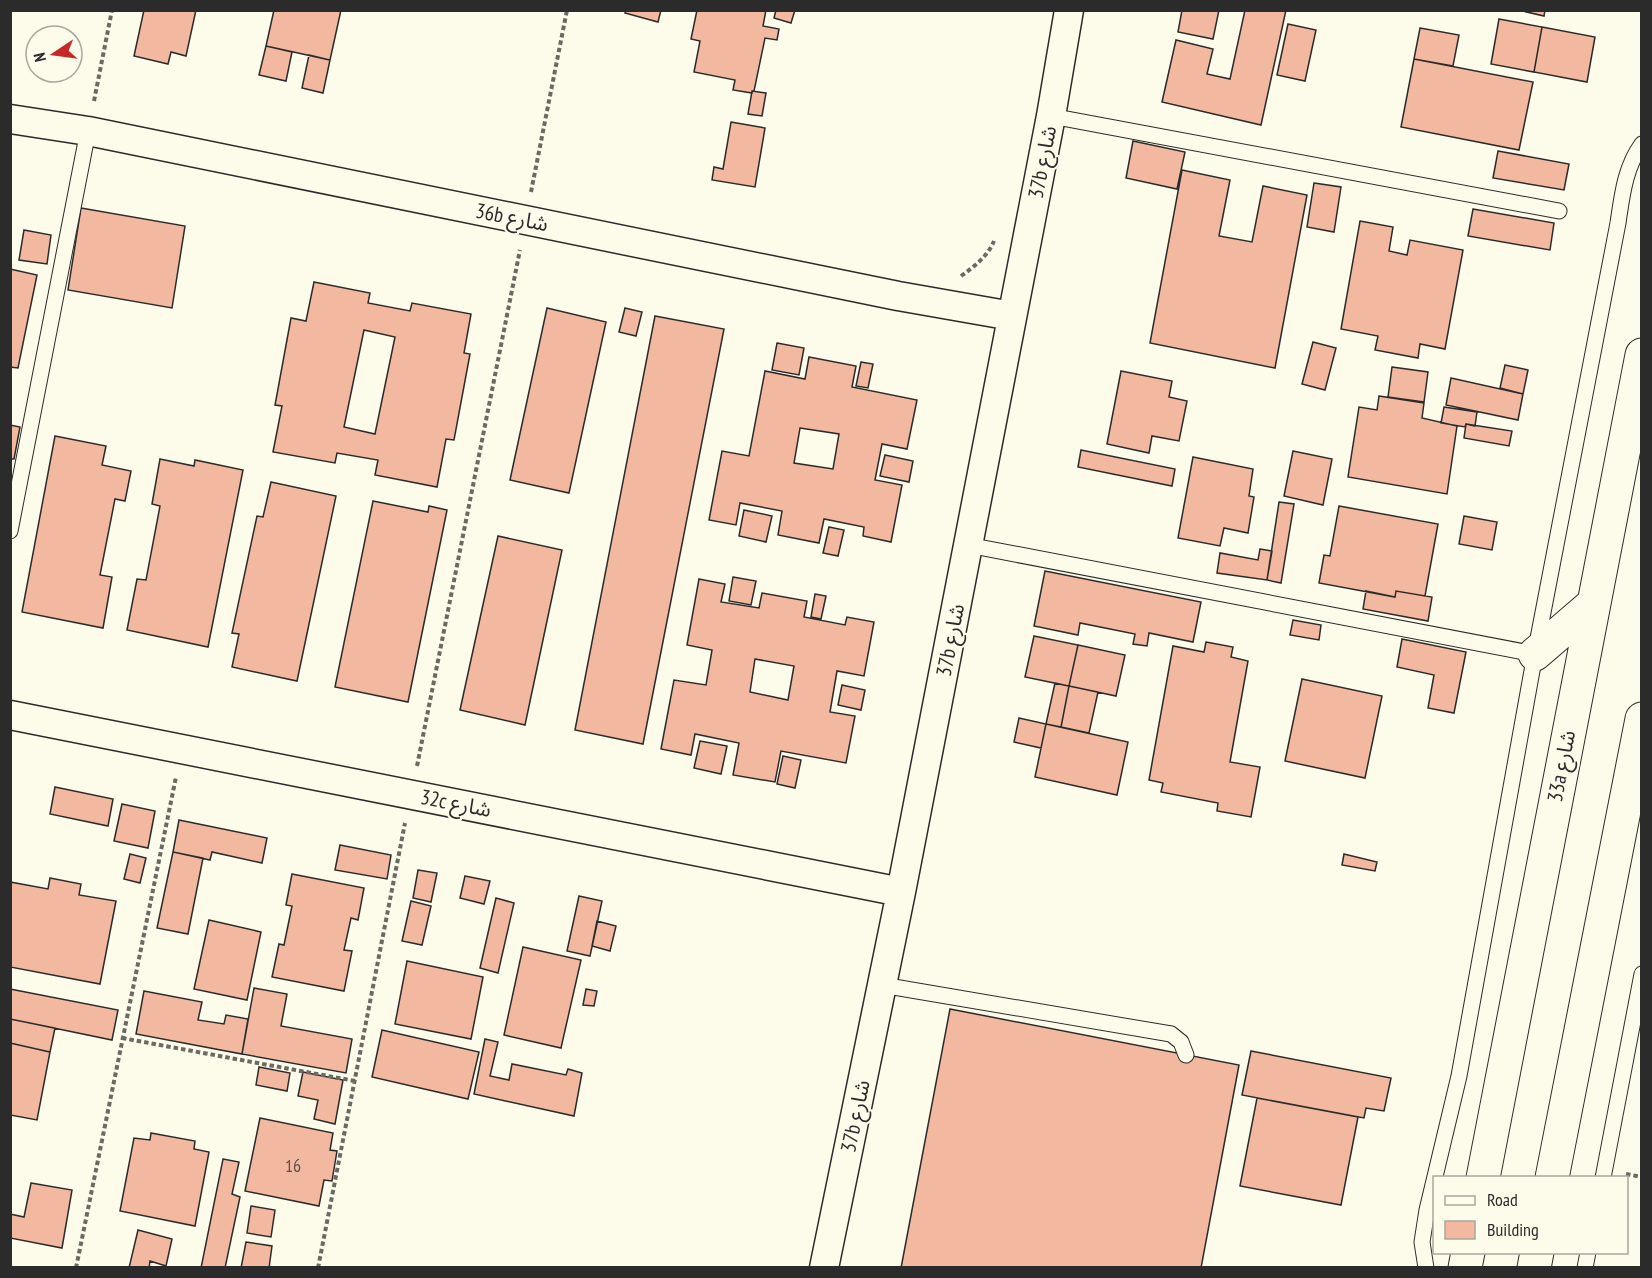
<svg xmlns="http://www.w3.org/2000/svg" width="1652" height="1278" viewBox="0 0 1652 1278" font-family="'PT Sans Narrow','Noto Sans Arabic',sans-serif">
<style>
.building{fill:#f2b8a0;stroke:#2b2b2b;stroke-width:1.5;fill-rule:evenodd}
.lines{fill:none;stroke-linecap:round;stroke-linejoin:round}
.service-casing{stroke:#2b2b2b;stroke-width:17}
.minor-casing{stroke:#2b2b2b;stroke-width:31}
.tertiary-casing{stroke:#2b2b2b;stroke-width:35}
.path{stroke:#6a6964;stroke-width:4;stroke-dasharray:4.5 3;stroke-linecap:butt}
.service{stroke:#fdfbea;stroke-width:15}
.minor{stroke:#fdfbea;stroke-width:28}
.tertiary{stroke:#fdfbea;stroke-width:33}
.labels{text-anchor:middle;dominant-baseline:central;stroke-width:4.5;stroke-linejoin:round;paint-order:stroke}
.number-label{font-size:18px;fill:#5d4e48}
.street-label{font-size:21px;fill:#2b2b2b;stroke:#fdfbea}
</style>
<rect width="100%" height="100%" fill="#fdfbea"/>
<path class="building" d="M144,10H196L186,56L171,52L168,64L134,56Z
M274,10H341L330,60L266,46Z
M626,10H661L658,22L625,13Z
M697,10H766L763,26L779,29L777,40L765,38L754,91H752V93L733,90L735,80L694,72L700,41L691,39Z
M776,10H795L791,23L774,18Z
M1182,10H1219L1213,39L1178,32Z
M1245,10H1286L1261,125L1162,102L1176,40L1213,49L1207,74L1230,79Z
M1518,10H1545L1544,16Z
M1499,19L1542,27L1534,72L1491,64Z
M1288,24L1316,30L1305,81L1277,75Z
M1542,27L1595,37L1587,82L1534,72Z
M1420,28L1459,35L1453,66L1414,59Z
M266,46L292,52L286,81L259,75Z
M309,55L330,60L323,93L302,88Z
M1414,59L1533,82L1519,150L1401,127Z
M752,91L766,93L762,116L748,114Z
M731,122L765,128L755,187L712,180L714,167L723,169Z
M1133,141L1185,152L1177,189L1126,178Z
M1498,151L1569,164L1564,190L1493,178Z
M1182,170L1230,180L1219,236L1252,242L1263,186L1307,195L1275,368L1150,343Z
M1314,183L1341,187L1334,232L1307,227Z
M81,208L185,226L172,308L68,290Z
M1473,209L1554,223L1550,250L1468,236Z
M1360,221L1393,227L1389,251L1407,255L1410,240L1463,250L1445,349L1420,344L1418,358L1375,350L1378,336L1341,329Z
M24,230L51,235L47,264L19,260Z
M10,269L37,275L18,368L10,367Z
M314,282L370,293L368,303L410,311L412,303L471,314L464,353L470,354L454,440L446,439L437,487L375,475L378,460L337,453L335,463L273,452L282,406L275,405L291,318L306,321ZM364,330L395,337L375,434L344,427Z
M547,308L606,322L569,493L510,480Z
M625,308L642,312L636,336L619,332Z
M655,316L724,329L643,744L575,730Z
M1313,342L1336,348L1325,390L1302,384Z
M777,343L804,348L799,375L772,370Z
M809,357L856,366L852,387L917,400L907,449L882,444L875,480L902,485L891,542L863,536L864,527L824,519L819,543L778,535L782,511L740,503L736,525L709,520L722,451L749,456L765,371L805,379ZM800,428L839,434L833,469L794,463Z
M861,362L873,364L868,388L856,386Z
M1505,365L1528,370L1523,394L1500,388Z
M1392,367L1428,372L1424,402L1388,397Z
M1121,371L1172,381L1169,397L1187,401L1179,441L1152,436L1149,453L1107,444Z
M1451,378L1523,394L1518,420L1446,405Z
M1379,396L1424,403L1422,418L1457,426L1447,494L1348,477L1359,407L1377,410Z
M1444,407L1477,412L1475,426L1466,424L1465,427L1441,423Z
M1466,424L1512,431L1509,446L1464,438Z
M10,425L20,427L14,459H10Z
M55,436L106,446L102,465L131,471L125,501L115,499L100,575L112,577L103,628L22,612Z
M1081,450L1175,469L1172,486L1078,467Z
M1293,451L1332,459L1323,505L1284,496Z
M885,455L913,461L909,482L880,476Z
M1193,457L1253,469L1249,496L1254,497L1248,533L1224,528L1220,546L1178,538Z
M160,459L194,466L195,460L243,470L208,647L127,630L137,579L146,580L160,506L152,504Z
M271,482L336,496L297,681L232,667L239,634L232,633L257,516L263,517Z
M373,501L428,512L429,506L447,510L408,702L335,687Z
M1279,502L1294,504L1281,583L1267,580Z
M1339,506L1438,524L1425,596L1396,591L1395,597L1319,583L1324,555L1330,556Z
M744,510L772,516L766,542L739,536Z
M1464,516L1497,522L1492,550L1459,544Z
M829,527L844,530L838,556L823,553Z
M498,536L562,550L525,725L460,710Z
M1260,549L1272,551L1267,580L1217,573L1220,553L1258,560Z
M1045,571L1201,602L1193,642L1149,633L1147,646L1133,644L1135,634L1080,623L1078,635L1034,626Z
M733,577L756,581L751,605L729,601Z
M699,579L725,584L721,602L759,608L762,593L807,601L804,617L845,625L847,617L874,622L864,676L837,671L830,712L855,716L846,763L781,751L775,782L733,775L739,743L695,734L691,755L661,749L674,680L706,685L712,650L687,645ZM755,659L794,666L788,700L750,692Z
M1366,591L1395,597L1396,591L1432,597L1428,621L1363,609Z
M815,594L826,596L821,619L811,617Z
M1293,620L1321,625L1319,640L1290,635Z
M1034,636L1078,645L1069,686L1025,677Z
M1402,639L1466,652L1454,713L1428,708L1434,675L1397,667Z
M1206,642L1233,647L1231,657L1248,661L1230,762L1260,767L1251,817L1217,811L1218,803L1161,792L1163,783L1149,780L1173,646L1204,652Z
M1078,645L1125,655L1116,696L1069,686Z
M1302,679L1382,696L1365,778L1285,761Z
M1055,683L1069,686L1061,727L1046,724Z
M842,685L865,690L861,710L838,705Z
M1069,686L1098,692L1089,733L1061,727Z
M1019,718L1046,724L1041,748L1014,742Z
M1046,724L1128,742L1117,795L1035,777Z
M700,741L727,746L721,774L694,768Z
M783,756L801,760L795,788L777,784Z
M55,787L113,799L108,826L50,814Z
M122,804L155,811L148,848L114,841Z
M179,820L267,838L262,863L212,852L210,860L173,852Z
M340,845L391,855L387,879L335,870Z
M173,852L203,858L188,934L157,928Z
M130,854L146,858L140,883L124,879Z
M1344,854L1377,862L1375,871L1342,865Z
M418,870L437,873L431,902L413,898Z
M292,874L364,888L358,920L351,918L344,950L352,951L344,991L272,977L279,944L284,945L292,906L286,905Z
M465,876L490,881L484,904L460,898Z
M50,878L81,884L79,895L116,901L100,984L10,967V882L48,889Z
M579,896L602,901L590,956L567,951Z
M496,898L514,903L498,973L480,968Z
M411,901L431,906L422,945L402,941Z
M209,920L261,932L247,1000L194,989Z
M597,921L616,926L610,951L592,946Z
M523,947L581,960L561,1048L504,1035Z
M407,961L483,977L471,1039L395,1024Z
M254,988L287,994L281,1026L352,1039L346,1073L242,1054Z
M10,989L118,1010L112,1040L10,1019Z
M586,989L597,991L594,1006L583,1005Z
M144,991L202,1002L198,1020L224,1024L226,1015L248,1019L242,1054L136,1034Z
M950,1009L1239,1065L1201,1268H901Z
M10,1019L55,1028L50,1052L10,1043Z
M382,1030L479,1052L468,1099L372,1077Z
M485,1039L498,1042L490,1076L509,1080L512,1064L566,1075L568,1069L582,1073L574,1116L474,1094Z
M10,1043L50,1052L37,1120L10,1115Z
M1251,1051L1391,1078L1384,1111L1366,1108L1364,1118L1242,1095Z
M259,1067L290,1073L287,1091L256,1085Z
M303,1072L343,1080L335,1124L314,1119L318,1100L298,1096Z
M1257,1098L1358,1117L1341,1205L1240,1186Z
M260,1118L333,1133L330,1150L337,1151L332,1181L324,1180L319,1206L245,1191Z
M151,1133L195,1141L194,1149L209,1152L195,1226L120,1211L134,1138L150,1140Z
M223,1159L239,1162L232,1194L240,1197L225,1268H201Z
M31,1183L72,1190L62,1248L10,1238V1214L24,1217Z
M251,1206L275,1210L271,1237L247,1233Z
M138,1230L172,1239L166,1266L150,1261L149,1268H129Z
M246,1242L272,1246L269,1268H241Z"/>
<g class="lines">
<defs>
<path id="service" d="M1051,116L1559,211
M10,531L88,131
M968,545L1535,654
M882,985L1171,1034L1181,1042L1186,1055
M1603,1178L1642,974
M1426,1268L1422,1242L1427,1210L1459,1076L1535,654L1618,223C1622,196 1625,167 1642,144
M1585,1268L1588,1252"/>
<path id="minor" d="M10,119L88,131L898,296L1012,316
M10,715L901,892
M824,1268L901,892L1051,116L1069,10"/>
<path id="tertiary" d="M1535,654L1592,605
M1483,1178L1642,355
M1552,1178L1642,719
M1465,1268L1468,1252
M1534,1268L1537,1252"/>
</defs>
<use href="#service" class="service-casing"/>
<use href="#minor" class="minor-casing"/>
<use href="#tertiary" class="tertiary-casing"/>
<path class="path" d="M94,101L112,10
M531,192L567,10
M961,276C975,266 987,257 994,241
M417,766L520,250
M122,1038L355,1081
M1626,1174L1642,1177
M76,1268L176,777
M318,1268L405,823"/>
<use href="#service" class="service"/>
<use href="#minor" class="minor"/>
<use href="#tertiary" class="tertiary"/>
</g>
<g class="labels">
<g class="number-label">
<text x="293" y="1165">16</text>
</g>
<g class="street-label">
<text transform="translate(1042 162) rotate(-79)">37b شارع</text>
<text transform="translate(512 217) rotate(11)">36b شارع</text>
<text transform="translate(950 640) rotate(-79)">37b شارع</text>
<text transform="translate(1561 766) rotate(-79)">33a شارع</text>
<text transform="translate(456 803) rotate(11)">32c شارع</text>
<text transform="translate(855 1116) rotate(-78)">37b شارع</text>
</g>
</g>
<rect width="1652" height="1278" fill="none" stroke="#2b2b2b" stroke-width="24"/>
<rect x="1433" y="1176" width="195" height="78" fill="#fdfbea" stroke="#a9a89e" stroke-width="1.5"/>
<rect x="1445" y="1196" width="30" height="9" fill="#fdfbea" stroke="#a9a89e" stroke-width="1.5"/>
<text x="1487" y="1206" font-size="18" fill="#2b2b2b">Road</text>
<rect x="1445" y="1221" width="30" height="18" fill="#f2b8a0" stroke="#a9a89e" stroke-width="1.5"/>
<text x="1487" y="1236" font-size="18" fill="#2b2b2b">Building</text>
<g transform="translate(54 54) rotate(257)"><circle r="28" fill="#fdfbea" stroke="#a9a89e" stroke-width="1.5"/>
<path d="M0-4.5L10 22L0 15L-10 22Z" fill="#c62828"/>
<text y="-9" font-size="16" font-weight="bold" text-anchor="middle" fill="#2b2b2b">N</text>
</g>
</svg>
